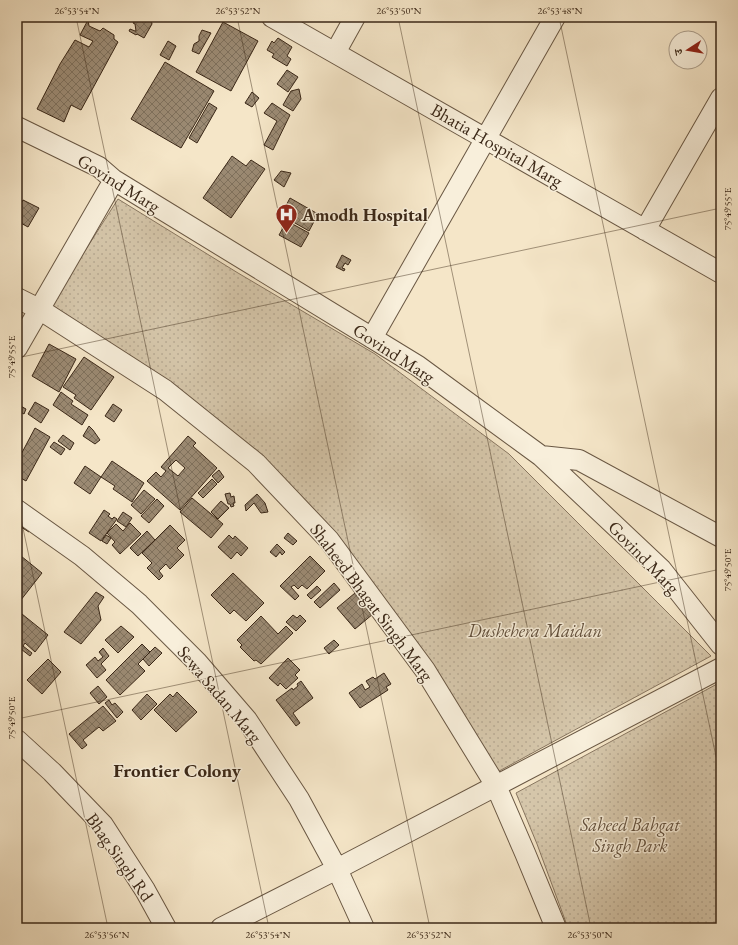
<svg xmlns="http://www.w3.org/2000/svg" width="738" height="945" viewBox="0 0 738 945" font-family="'EB Garamond','Noto Serif Devanagari',serif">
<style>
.park{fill:url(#park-dots);stroke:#887660}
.building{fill:url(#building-cross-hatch);stroke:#3a2717;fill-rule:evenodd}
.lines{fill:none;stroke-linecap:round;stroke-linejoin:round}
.minor-casing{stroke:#695743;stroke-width:22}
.minor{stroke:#f8efdb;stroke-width:20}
.ticks{fill:none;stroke:#3a2717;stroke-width:1;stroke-opacity:0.45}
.labels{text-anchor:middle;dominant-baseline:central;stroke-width:3;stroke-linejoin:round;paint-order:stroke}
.street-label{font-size:18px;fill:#3a2717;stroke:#f8efdb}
.poi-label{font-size:18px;font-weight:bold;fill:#3a2717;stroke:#f8efdb;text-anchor:start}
.park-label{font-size:18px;font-style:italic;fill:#614f3c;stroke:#f8efdb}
.neighbourhood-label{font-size:19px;font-weight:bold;fill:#3a2717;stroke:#f8efdb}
.neatline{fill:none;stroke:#3a2717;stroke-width:1.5}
.ticks-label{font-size:10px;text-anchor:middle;fill:#3a2717}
</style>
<defs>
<pattern id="park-dots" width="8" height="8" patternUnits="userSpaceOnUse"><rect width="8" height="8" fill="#d5c6aa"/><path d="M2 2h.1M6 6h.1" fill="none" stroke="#b8aa92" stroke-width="1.8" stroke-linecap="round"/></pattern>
<pattern id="building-cross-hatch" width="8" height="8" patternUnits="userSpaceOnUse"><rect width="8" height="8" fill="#9b8a73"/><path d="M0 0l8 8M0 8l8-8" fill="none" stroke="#7f715d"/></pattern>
</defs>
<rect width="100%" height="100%" fill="#f5e6c8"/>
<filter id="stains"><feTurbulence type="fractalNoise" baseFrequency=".005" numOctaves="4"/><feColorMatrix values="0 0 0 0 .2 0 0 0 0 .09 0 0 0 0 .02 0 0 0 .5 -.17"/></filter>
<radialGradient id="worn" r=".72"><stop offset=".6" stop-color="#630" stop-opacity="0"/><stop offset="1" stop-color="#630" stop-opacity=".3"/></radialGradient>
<path class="park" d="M118,199L238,273L375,354L509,454L711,656L490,776L330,530L139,369L51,304Z
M717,684L721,690V928H568L537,844L516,793Z"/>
<path class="building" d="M136,17H150L151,19L152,24L144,38L137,34L136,35L129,31L130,29L135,31H136L135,24L133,23Z
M88,20L89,26L100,31L103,28L114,35V39L118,42L81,110L71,105L64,122L37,109L60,64L75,40L89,47L93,41L80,35Z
M223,22L258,41L231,91L196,72Z
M202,30L211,33L199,54L192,51L194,44L199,41V36Z
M278,38L292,47L287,56L291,59L287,66L272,57L274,54L267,50L272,41L274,43Z
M168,41L176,46L169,60L160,55Z
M165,62L214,91L181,148L131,119Z
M287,70L298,77L288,92L277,84Z
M299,89L301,99L293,111L283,105L291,91Z
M252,92L259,98L252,107L245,103Z
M209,103L217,108L197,143L189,138Z
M272,103L290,115L273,150L264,145L277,121L264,113Z
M232,156L246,166L251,160L265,169L231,218L203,198Z
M281,171L291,173L284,187L274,180Z
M290,198L318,214L309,231L281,215Z
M23,200L39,208L28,227L17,221V210Z
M287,221L309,233L301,247L279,235Z
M342,255L351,260L348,265L345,263L342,268L345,269L344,271L336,267Z
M17,307L23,311L17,321Z
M49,344L76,359L59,392L32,376Z
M84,357L114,377L91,410L74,398L76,395L63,387Z
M61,392L73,401L71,404L88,415L82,425L53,405Z
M35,402L49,410L41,423L28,414Z
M17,404L26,409L24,414L17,410Z
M113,404L122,410L114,422L105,416Z
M89,426L93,430L100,440L95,444L83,436Z
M35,428L50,437L26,481L17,476V462Z
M63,435L74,443L70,450L58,441Z
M188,436L196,443L193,446L217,468L180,510L147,481L156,472L161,477L166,471L161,467ZM176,460L185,468L178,476L168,468Z
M54,442L65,449L61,455L50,447Z
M112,461L144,483L132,502L113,489L115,486L101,477Z
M85,466L101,477L90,494L74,483Z
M219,470L224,477L218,483L212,476Z
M212,479L217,484L203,498L198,493Z
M144,490L155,499L141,514L131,505Z
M230,493L231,497L234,496L235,503H233L234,506L231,507L230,504H228L225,494Z
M257,494L265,503L268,512L261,513L254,503L246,511L245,505Z
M192,498L223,524L211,538L180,512Z
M157,499L164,506L149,523L141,516Z
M221,501L229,508L218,519L211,512Z
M104,510L110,514L108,516L112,519L114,517L117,519L101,541L89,533Z
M123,512L132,518L126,527L117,521Z
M17,520L31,528L29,532L21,527L17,533Z
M130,523L141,534L120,554L112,545L115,542L107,533L116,524L123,531Z
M170,525L185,540L177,548L184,555L170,569L166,564L159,571L163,576L159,580L147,568L152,563L142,553Z
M147,531L155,540L138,556L130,548Z
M288,533L297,541L293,545L284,538Z
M106,535L111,538L107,544L102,541Z
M229,535L233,539L235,536L248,548L241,556L237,552L231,559L218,547Z
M277,544L285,552L282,555L280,552L276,557L270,552Z
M21,556L42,573L17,605V598L20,594L17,592V561Z
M310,556L325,571L307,589L302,585L298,589L294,585L291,587L299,596L295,600L280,586Z
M233,573L264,603L246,621L234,610L230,614L211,595Z
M334,583L340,590L320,608L314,602Z
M317,586L321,590L311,599L307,595Z
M361,588L379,609L355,629L337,608Z
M96,592L104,597L98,606L101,620L81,644L64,632Z
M22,614L48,635L35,652L25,643L23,646L32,653L30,656L17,646V621Z
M293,615L297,618L300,615L306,621L296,631L286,622Z
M261,616L278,634L286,626L293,633L261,664L256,660L254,661L240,647L242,645L237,640Z
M121,626L134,637L118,653L105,640Z
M334,640L339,645L329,654L324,648Z
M142,644L150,652L138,664L145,671L120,695L106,680Z
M155,647L162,653L149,666L143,659Z
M103,648L109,656L101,664L106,670L97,678L86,665L95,657L98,661L103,657L99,652Z
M288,658L300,670L295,675L298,678L286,689L280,683L278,686L269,678Z
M48,659L61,672L42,694L27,680Z
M384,673L391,684L386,687L388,690L360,708L349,693L362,684L365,690L370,687L366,681L373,677L375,679Z
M301,681L313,698L293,713L300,723L296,726L276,700L292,688L293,690L298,686L297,684Z
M98,686L107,697L99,704L90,693Z
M177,692L197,712L176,732L154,710L170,694L173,697Z
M147,694L157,704L141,720L132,710Z
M109,700L112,705L115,703L123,712L117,718L105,703Z
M103,706L116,721L103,731L99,727L83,740L87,745L82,749L69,734Z"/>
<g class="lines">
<defs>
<path id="minor" d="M272,17L721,273
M335,53L355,17
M17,127L99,167L114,180L418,366L541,456L661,569L721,645
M645,230L721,98
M17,298L39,309L165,390L256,463L329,540L425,670L490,776L496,786L525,853L556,928
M372,338L555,17
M17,348L114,180
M541,456L579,460L721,537
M17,510L82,556L139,604L197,662L247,720L299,799L337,869L364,928
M17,740L52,772L103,825L145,890L166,928
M221,928L337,869L721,668"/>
</defs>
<use href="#minor" class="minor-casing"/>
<use href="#minor" class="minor"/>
</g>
<path class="ticks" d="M76,17L269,928M237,17L430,928M398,17L591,928M559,17L721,780M720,17L721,22M17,358L721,208M17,500L108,928M17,719L721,569"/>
<defs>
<symbol id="hospital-pin" viewBox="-11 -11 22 30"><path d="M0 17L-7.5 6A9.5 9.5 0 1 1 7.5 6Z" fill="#8f2418" stroke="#f8efdb"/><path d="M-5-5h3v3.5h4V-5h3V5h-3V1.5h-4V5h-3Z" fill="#fff"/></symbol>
</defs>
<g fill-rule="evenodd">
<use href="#hospital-pin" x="274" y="202" width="25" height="34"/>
</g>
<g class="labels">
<g class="street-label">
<text transform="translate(497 145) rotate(30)">Bhatia Hospital Marg</text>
<text transform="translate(119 183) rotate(32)">Govind Marg</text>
<text transform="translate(394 353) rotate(33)">Govind Marg</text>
<text transform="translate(644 557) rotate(46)">Govind Marg</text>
<text transform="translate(372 602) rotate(53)">Shaheed Bhagat Singh Marg</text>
<text transform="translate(220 694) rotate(50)">Sewa Sadan Marg</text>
<text transform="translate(120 857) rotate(55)">Bhag Singh Rd</text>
</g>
<g class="poi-label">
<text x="302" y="214">Amodh Hospital</text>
</g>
<g class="park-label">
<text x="535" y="630">Dushehera Maidan</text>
<text x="630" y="824">Saheed Bahgat<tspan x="630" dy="21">Singh Park</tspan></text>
</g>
<g class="neighbourhood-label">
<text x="177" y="770">Frontier Colony</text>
</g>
</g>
<rect width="738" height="945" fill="none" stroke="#f5e6c8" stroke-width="44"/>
<g transform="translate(688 50) rotate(258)"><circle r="19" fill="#f8efdb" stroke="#ac9f8d"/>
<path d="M0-3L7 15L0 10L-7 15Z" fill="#8f2418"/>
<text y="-6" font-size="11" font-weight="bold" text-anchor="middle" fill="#3a2717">उ</text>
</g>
<rect x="22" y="22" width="694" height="901" class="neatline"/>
<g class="ticks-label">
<text x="77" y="14">26°53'54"N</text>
<text x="238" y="14">26°53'52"N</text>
<text x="399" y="14">26°53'50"N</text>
<text x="560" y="14">26°53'48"N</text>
<text transform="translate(727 209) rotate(-90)" y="4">75°49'55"E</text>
<text transform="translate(11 357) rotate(-90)" y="4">75°49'55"E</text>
<text transform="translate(727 570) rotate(-90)" y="4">75°49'50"E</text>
<text transform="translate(11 718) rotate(-90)" y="4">75°49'50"E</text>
<text x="107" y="938">26°53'56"N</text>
<text x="268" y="938">26°53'54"N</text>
<text x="429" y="938">26°53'52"N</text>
<text x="590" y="938">26°53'50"N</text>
</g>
<rect width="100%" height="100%" filter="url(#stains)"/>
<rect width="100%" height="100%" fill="url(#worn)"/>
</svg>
